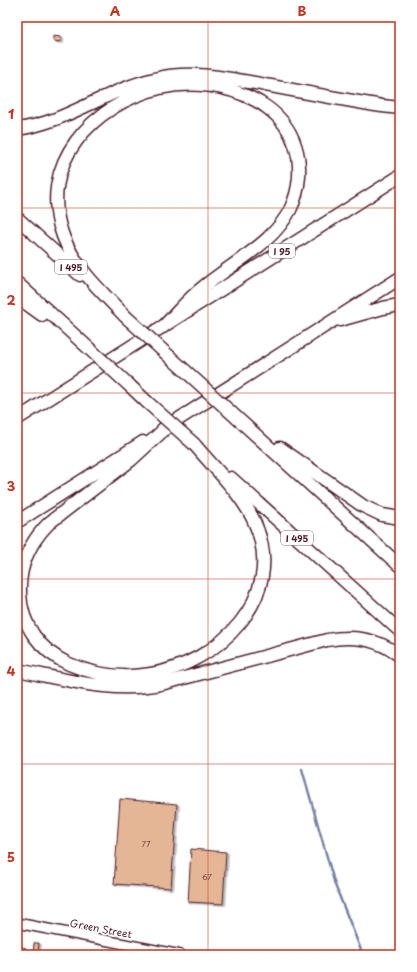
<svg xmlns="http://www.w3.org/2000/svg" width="417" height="972" viewBox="0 0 417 972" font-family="'Playpen Sans',sans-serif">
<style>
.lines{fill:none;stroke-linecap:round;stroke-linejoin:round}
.stream{stroke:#7882a2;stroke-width:2.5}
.building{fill:#e4b695;stroke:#4a1f2b;filter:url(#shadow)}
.secondary-casing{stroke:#4a1f2b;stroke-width:12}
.motorway-casing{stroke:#4a1f2b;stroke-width:15}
.secondary{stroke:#fff;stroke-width:9}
.motorway{stroke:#fff;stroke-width:12}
.motorway-bridge-casing{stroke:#4a1f2b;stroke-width:15;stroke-linecap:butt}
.motorway-bridge{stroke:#fff;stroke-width:12}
.grid{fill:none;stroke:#c8321e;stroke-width:1;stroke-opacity:0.55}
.labels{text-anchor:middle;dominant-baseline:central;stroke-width:3.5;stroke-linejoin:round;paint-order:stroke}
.number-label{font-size:8px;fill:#704546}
.shield{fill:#fff;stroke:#80626b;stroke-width:1}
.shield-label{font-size:9px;font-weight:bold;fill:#4a1f2b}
.street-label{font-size:10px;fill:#4a1f2b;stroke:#fff}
.neatline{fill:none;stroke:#c8321e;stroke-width:1.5}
.grid-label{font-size:13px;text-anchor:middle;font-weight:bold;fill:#c8321e}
</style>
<defs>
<filter id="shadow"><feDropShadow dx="2.5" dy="1.5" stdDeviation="0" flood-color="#0004"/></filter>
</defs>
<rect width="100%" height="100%" fill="#fff"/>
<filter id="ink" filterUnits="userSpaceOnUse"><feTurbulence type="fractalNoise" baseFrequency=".025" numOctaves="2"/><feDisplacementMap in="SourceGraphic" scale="8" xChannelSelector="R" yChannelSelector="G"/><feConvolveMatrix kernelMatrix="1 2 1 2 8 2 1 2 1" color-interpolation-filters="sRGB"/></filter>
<g filter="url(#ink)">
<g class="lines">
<path class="stream" d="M302,769L335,885L363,955"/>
</g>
<path class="building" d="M53,36L61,37V42L53,41Z
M120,799L177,804L171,888L114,884Z
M191,849L226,852L223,904L188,902Z
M34,943H39L38,955H33Z
M19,946L26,948L25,955H17V948H18Z"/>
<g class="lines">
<defs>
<path id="secondary" d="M17,923L181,955"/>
<path id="motorway" d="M17,129C66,123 106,90 154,79C193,69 232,79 271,86C308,93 345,100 382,106L400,108
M17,218L80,275
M17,283L83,343
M17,297L42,315
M125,316C102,292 75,268 63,236C36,164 93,104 160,88C191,81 225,85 253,99C273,109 288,124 295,145C302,166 300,190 290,210C272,245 230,264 201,289C187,300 176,314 163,327
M340,320L383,308L400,305
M171,358L190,375
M129,385L147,402
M237,418L400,566
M17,419L400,176
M168,426L131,460L49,523C30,542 19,566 20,593C21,625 40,651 69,664C95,675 123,679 151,674C218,663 286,598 256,526C245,497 214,468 194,444
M163,429L400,278
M280,448L363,506L382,515L400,518
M231,478L400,631
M17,522L143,442
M17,670C65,679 115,695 165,683L327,640C353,635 379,639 400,656"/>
</defs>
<use href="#secondary" class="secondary-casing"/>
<use href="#motorway" class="motorway-casing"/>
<use href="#secondary" class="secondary"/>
<use href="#motorway" class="motorway"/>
<defs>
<path id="motorway-bridge" d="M125,316L171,358
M83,343L129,385
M190,375L237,418
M147,402L194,444"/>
</defs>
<use href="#motorway-bridge" class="motorway-bridge-casing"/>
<use href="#motorway-bridge" class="motorway-bridge"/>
</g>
</g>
<path class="grid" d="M208,17V955M17,208H400M17,393H400M17,579H400M17,764H400"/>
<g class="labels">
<g class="number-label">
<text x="146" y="844">77</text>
<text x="207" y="877">67</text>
</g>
<g class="shield">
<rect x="269" y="244" width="26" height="14" rx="3"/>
<rect x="55" y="260" width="32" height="14" rx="3"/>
<rect x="281" y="531" width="32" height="14" rx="3"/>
</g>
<g class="shield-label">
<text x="282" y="251">I 95</text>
<text x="71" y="267">I 495</text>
<text x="297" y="538">I 495</text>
</g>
<g class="street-label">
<text transform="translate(101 928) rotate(11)">Green Street</text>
</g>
</g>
<rect width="417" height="972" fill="none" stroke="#fff" stroke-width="44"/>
<rect x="22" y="22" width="373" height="928" class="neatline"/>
<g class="grid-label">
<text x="115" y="16">A</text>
<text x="302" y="16">B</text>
<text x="11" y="119">1</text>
<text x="11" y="305">2</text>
<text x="11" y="491">3</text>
<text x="11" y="676">4</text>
<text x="11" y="862">5</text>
</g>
</svg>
